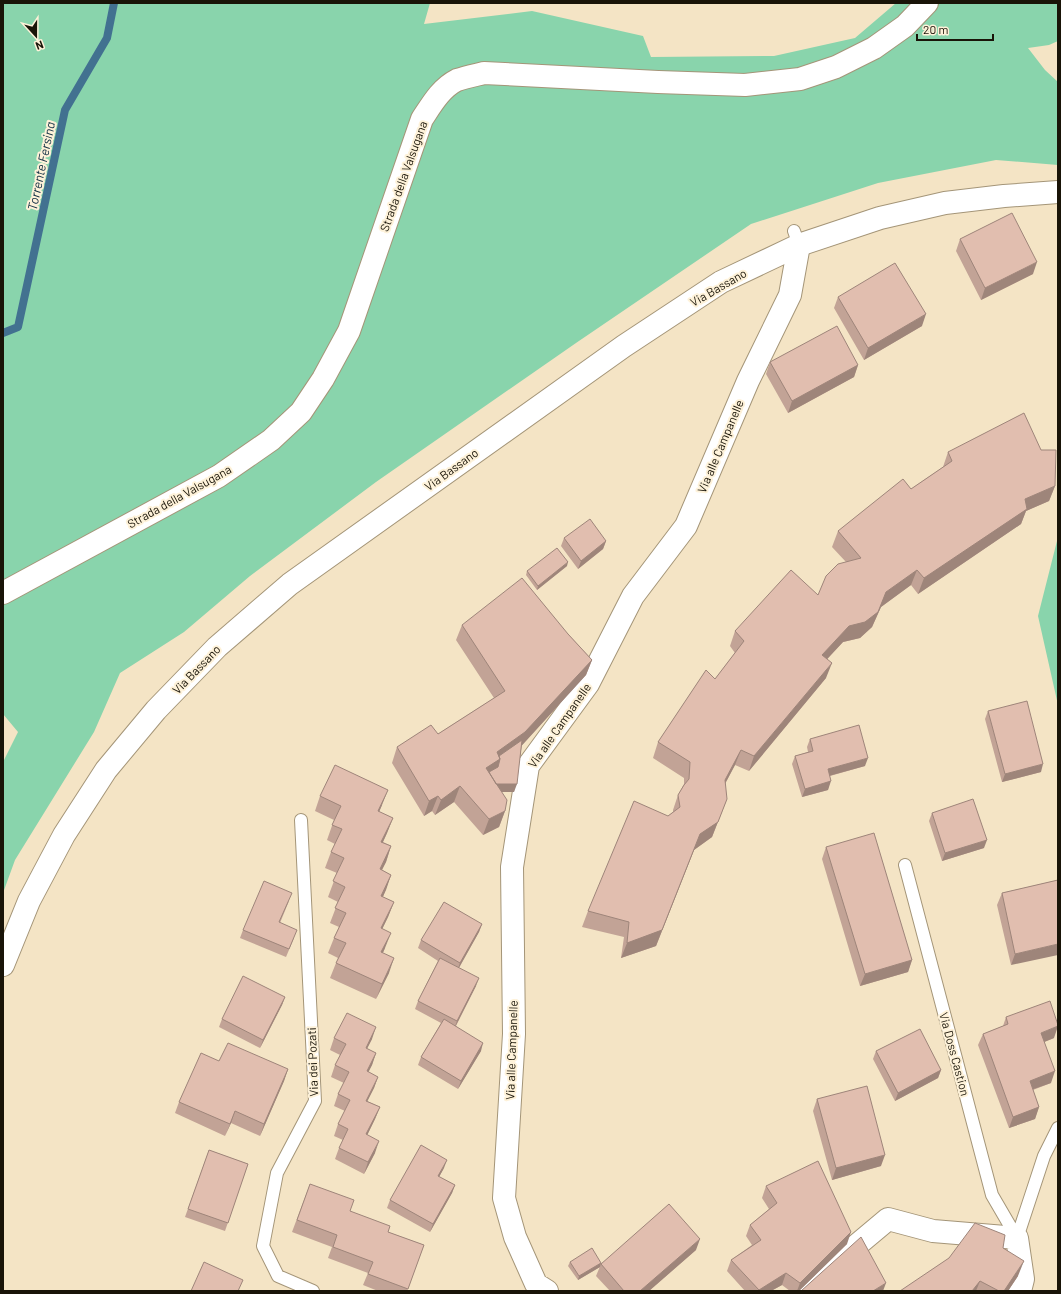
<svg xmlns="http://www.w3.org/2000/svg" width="1061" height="1294" viewBox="0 0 1061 1294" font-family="Barlow,sans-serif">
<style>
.green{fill:#89d4ac}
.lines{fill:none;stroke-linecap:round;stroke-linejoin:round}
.stream{stroke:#427190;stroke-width:8}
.service-casing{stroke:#a49578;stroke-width:14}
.minor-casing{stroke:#a49578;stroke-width:24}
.secondary-casing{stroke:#a49578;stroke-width:24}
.service{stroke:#fff;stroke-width:12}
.minor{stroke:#fff;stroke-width:22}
.secondary{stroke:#fff;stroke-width:22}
.wall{fill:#c2a396}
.shaded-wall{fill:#9e857a}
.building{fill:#e1beaf;stroke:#9e857a}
.labels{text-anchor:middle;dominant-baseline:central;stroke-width:4;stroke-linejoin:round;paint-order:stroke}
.street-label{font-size:12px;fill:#191408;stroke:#fef2d9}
.water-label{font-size:13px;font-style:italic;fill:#0e2d42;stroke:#fef2d9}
</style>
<rect width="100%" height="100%" fill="#f4e4c5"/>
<path class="green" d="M3,3H430L424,24L532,11L643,36L651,57L774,56L855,38L896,3H1058V41L1049,45L1028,48L1045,70L1058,82V165L996,160L878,183L751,224L576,343L376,482L250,576L184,632L120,673L94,732L15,860L3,893V765L4,760L18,732L3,714Z
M1058,537V705L1038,616Z"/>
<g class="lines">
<path class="stream" d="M3,333L18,327L65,110L107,38L114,3"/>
<defs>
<path id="service" d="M794,231L799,245
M301,820L315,1101L277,1173L263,1246L278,1276L313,1291
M905,865L992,1195L1017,1238
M1017,1238L1044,1156L1058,1128"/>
<path id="minor" d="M547,1291L536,1284L515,1237L504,1198L514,1034L512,867L528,766L588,684L633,596L686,526L748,381L790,295L799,245
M802,1291L888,1219L933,1231L1017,1238L1023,1279L1020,1291"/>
<path id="secondary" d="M3,593L219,476L271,440L301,412L323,379L349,331L422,119C432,104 441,88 457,80C466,77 476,75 484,73L658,82L745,85L800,79L836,67L874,48L905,26L927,3
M3,965L29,901L64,835L106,770L156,710L217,647L290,584L624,346L721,282L799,245L880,218L945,203L1004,196L1058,192"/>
</defs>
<use href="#service" class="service-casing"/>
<use href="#minor" class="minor-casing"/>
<use href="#secondary" class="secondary-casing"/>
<use href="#service" class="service"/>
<use href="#minor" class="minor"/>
<use href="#secondary" class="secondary"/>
</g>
<path class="wall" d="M960,239L1033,274L981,300L956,251Z
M838,297L922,326L864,360L834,308Z
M770,362L858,365L854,377L788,413L766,374Z
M948,452L1055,486L1049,501L1026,511L1021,524L918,594L911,585L881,607L872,627L860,638L843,642L827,659L826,678L749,771L735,765L725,784L721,814L712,837L694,850L656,946L621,958L624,937L582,927L588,911L668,816L673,812V810L678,795L684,784V778L653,758L658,742L715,679L735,653L730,646L735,631L818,595L846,562L832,547L838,531L911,489L943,467Z
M564,538L606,541L603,549L578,569L561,546Z
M567,566L537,590L526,575L527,571Z
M462,625L568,634L592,660L586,675L522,745L514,792H501L505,811L499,827L483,835L454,802L435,815L432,811L424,816L392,763L397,747L438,734L494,698L456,640Z
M988,711L1041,772L1002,782L985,719Z
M810,739L865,766L830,776L828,790L802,797L792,764L795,756L808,752L807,747Z
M320,796L382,805L379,812L393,818L387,833L383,842L391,846L386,862L382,870L391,875L383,897L394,902L388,917L382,929L385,948L383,953L389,973L376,999L330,978L338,958L328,953L334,938L339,927L330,923L338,902L328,897L337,873L325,868L331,852L335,844L327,840L334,820L315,811Z
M932,813L984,848L942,861L929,821Z
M826,847L912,960L908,972L860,986L822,859Z
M1058,880L1011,965L997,905L1002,893Z
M289,901L280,923L294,938L286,957L240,938L243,930Z
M482,924L479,932L459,968L476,986L456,1026L481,1051L458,1089L418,1065L421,1057L441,1023L415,1009L418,1001L438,961L418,948L421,940Z
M285,997L282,1005L260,1048L219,1027L222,1019Z
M1006,1017L1054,1038L1044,1042L1051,1083L1033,1090L1039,1107L1035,1119L1009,1128L978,1045L983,1034L1003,1026Z
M334,1038L372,1039L367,1049L376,1053L372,1065L368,1072L378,1077L374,1088L367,1101L380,1107L375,1119L367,1135L375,1153L364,1174L335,1159L339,1148L343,1140L334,1136L338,1124L345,1111L334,1106L338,1094L344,1083L331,1077L335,1065L340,1055L330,1050Z
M876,1051L941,1070L938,1078L895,1101L873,1059Z
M219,1061L288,1069L284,1081L260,1136L231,1123L225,1136L175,1113L179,1102Z
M817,1099L881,1166L832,1180L813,1111Z
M209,1150L248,1164L225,1231L185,1217Z
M444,1168L439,1177L455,1185L452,1193L430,1232L387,1208L390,1200Z
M310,1184L350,1211L388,1232L424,1245L407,1291H378L363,1285L368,1273L328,1258L332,1247L292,1232Z
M766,1186L847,1244L799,1291H790L782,1285L771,1291H745L727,1271L731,1260L752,1245L746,1236L750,1225L769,1209L762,1198Z
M1003,1248L1018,1276L1008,1291H900Z
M696,1250L649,1291H610L596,1276L601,1264Z
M570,1262L601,1263L600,1267L578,1280L568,1266Z"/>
<path class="shaded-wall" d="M1037,262L1033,274L981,300L985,288Z
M926,314L922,326L864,360L868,348Z
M858,365L854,377L788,413L792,401Z
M1055,486L1049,501L1026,511L1021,524L918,594L924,578L1025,499Z
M606,541L603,549L578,569L581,561Z
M568,562L567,566L537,590L538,586Z
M917,570L911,585L881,607L872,627L860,638L843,642L817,670L822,655L849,626L886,592Z
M592,660L586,675L495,775L486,780V768L497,752Z
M832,663L826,678L749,771L754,756Z
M741,750L735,765L719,795L725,780Z
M868,758L865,766L825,777L828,769Z
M1043,764L1041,772L1002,782L1005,774Z
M831,781L828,790L802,797L805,789Z
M489,784H517L514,792H486Z
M460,786L454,802L435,815L441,800Z
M388,790L382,805L373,826L378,811Z
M438,796L432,811L424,816L429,801Z
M727,799L712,837L694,850L656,946L621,958L627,943L700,834Z
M505,811L499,827L483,835L489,819Z
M393,818L387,833L376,857L381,842Z
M987,840L984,848L942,861L945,853Z
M391,846L386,862L374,885L380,869Z
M391,875L386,890L376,911L381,896Z
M394,902L388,917L375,944L381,928Z
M482,924L479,932L457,971L460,963Z
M391,933L385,948L376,967L381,952Z
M1058,944V955L1011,965L1015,954Z
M394,958L389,973L376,999L382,984Z
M912,960L908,972L860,986L865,974Z
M479,978L476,986L454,1029L457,1021Z
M285,997L282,1005L260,1048L263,1040Z
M1058,1026L1054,1038L1037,1045L1041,1033Z
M376,1027L372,1039L361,1060L366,1048Z
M483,1043L481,1051L458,1089L461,1081Z
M376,1053L372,1065L363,1083L367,1071Z
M288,1069L284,1081L260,1136L264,1124Z
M941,1070L938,1078L895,1101L898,1093Z
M1055,1071L1051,1083L1025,1092L1030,1081Z
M378,1077L374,1088L362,1112L366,1101Z
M380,1107L375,1119L362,1146L366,1134Z
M1039,1107L1035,1119L1009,1128L1013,1117Z
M235,1111L231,1123L225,1136L230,1124Z
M379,1141L375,1153L364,1174L368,1162Z
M885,1155L881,1166L832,1180L836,1168Z
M447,1160L444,1168L435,1184L438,1176Z
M455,1185L452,1193L430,1232L433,1224Z
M851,1232L847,1244L799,1291H797L800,1283Z
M700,1239L696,1250L649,1291H640Z
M1024,1261L1018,1276L1008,1291H1004Z
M601,1263L600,1267L578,1280L579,1276Z
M786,1273L782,1285L771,1291H758L759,1290Z
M980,1281L976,1291H972Z
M886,1283L883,1291H873Z"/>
<path class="building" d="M1012,213L1037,262L985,288L960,239Z
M895,263L926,314L868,348L838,297Z
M837,326L858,365L792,401L770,362Z
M1024,413L1041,450H1056L1055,486L1025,499L1027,509L924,578L917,570L886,592L878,612L865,622L849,626L822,655L832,663L754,756L741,750L725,780L727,799L718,822L700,834L662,930L627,943L629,922L588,911L634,801L668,816L680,807L678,795L684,785L689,779L690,762L658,742L706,670L715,679L744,641L735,631L791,570L818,595L826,576L838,564L861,558L838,531L903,479L911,489L952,461L948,452Z
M590,519L606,541L581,561L564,538Z
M557,548L568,562L538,586L527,571Z
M522,578L568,634L592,660L525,732L497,752L500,759L486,768L507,800L505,811L489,819L460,786L441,800L438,796L429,801L397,747L431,725L438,734L505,691L462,625Z
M1027,701L1043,764L1005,774L988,711Z
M859,725L868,758L828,769L831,781L805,789L795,756L813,751L810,739Z
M522,740L517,784H496L489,772L498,767L500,759L499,756Z
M335,765L388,790L378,811L393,818L381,842L391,846L380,869L391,875L381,896L394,902L381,928L391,933L381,952L394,958L382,984L336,963L346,943L334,938L346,913L335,908L345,887L333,881L344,858L331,852L342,829L332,825L341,806L320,796Z
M973,799L987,840L945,853L932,813Z
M874,833L912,960L865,974L826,847Z
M1058,880V944L1015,954L1002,893Z
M264,881L292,893L279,922L297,930L289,949L243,930Z
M444,902L482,924L460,963L421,940Z
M440,958L479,978L457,1021L418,1001Z
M243,976L285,997L263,1040L222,1019Z
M1050,1001L1058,1025V1026L1041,1033L1055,1071L1030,1081L1039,1107L1013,1117L983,1034L1008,1024L1006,1017Z
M347,1013L376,1027L366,1048L376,1053L367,1071L378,1077L366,1101L380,1107L366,1134L379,1141L368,1162L339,1148L348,1129L338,1124L350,1100L338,1094L349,1072L335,1065L346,1044L334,1038Z
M444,1019L483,1043L461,1081L421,1057Z
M920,1029L941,1070L898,1093L876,1051Z
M228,1043L288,1069L264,1124L235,1111L230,1124L179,1102L201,1053L219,1061Z
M867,1086L885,1155L836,1168L817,1099Z
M421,1145L447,1160L438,1176L455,1185L433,1224L390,1200Z
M209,1150L248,1164L228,1223L188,1209Z
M818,1161L851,1232L800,1283L786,1273L759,1290L731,1260L761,1240L750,1225L777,1203L766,1186Z
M310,1184L354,1200L350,1211L390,1226L388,1232L424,1245L408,1289L368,1274L373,1262L333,1247L337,1235L297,1220Z
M669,1204L700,1239L640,1291H624L601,1264Z
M975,1223L1005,1235L1003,1248L1024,1261L1004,1291H999L980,1281L972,1291H900L949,1258Z
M861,1237L886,1283L873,1291H801Z
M592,1248L601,1263L579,1276L570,1262Z
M204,1262L243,1280L238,1291H191Z"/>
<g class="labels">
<g class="street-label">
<text transform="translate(403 176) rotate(-70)">Strada della Valsugana</text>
<text transform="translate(718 287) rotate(-30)">Via Bassano</text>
<text transform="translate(720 446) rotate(-67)">Via alle Campanelle</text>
<text transform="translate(451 469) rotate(-36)">Via Bassano</text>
<text transform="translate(179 496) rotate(-29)">Strada della Valsugana</text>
<text transform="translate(196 669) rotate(-46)">Via Bassano</text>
<text transform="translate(559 725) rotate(-55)">Via alle Campanelle</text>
<text transform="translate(511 1050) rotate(-88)">Via alle Campanelle</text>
<text transform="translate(955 1054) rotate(75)">Via Doss Castion</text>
<text transform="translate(312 1062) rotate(-92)">Via dei Pozati</text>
</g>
<g class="water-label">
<text transform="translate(41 166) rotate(-78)">Torrente Fersina</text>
</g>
</g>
<rect width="1061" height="1294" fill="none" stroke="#191408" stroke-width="8"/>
<g transform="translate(36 36) rotate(159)" stroke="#fef2d9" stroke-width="3" paint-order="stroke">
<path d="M0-3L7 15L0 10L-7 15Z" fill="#191408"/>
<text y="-6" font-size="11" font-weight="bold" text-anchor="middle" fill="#191408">N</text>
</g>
<path d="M917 34v6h76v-6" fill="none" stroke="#191408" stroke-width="2"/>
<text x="923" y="34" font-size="12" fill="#191408" stroke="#fef2d9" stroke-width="3" paint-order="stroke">20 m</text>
</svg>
